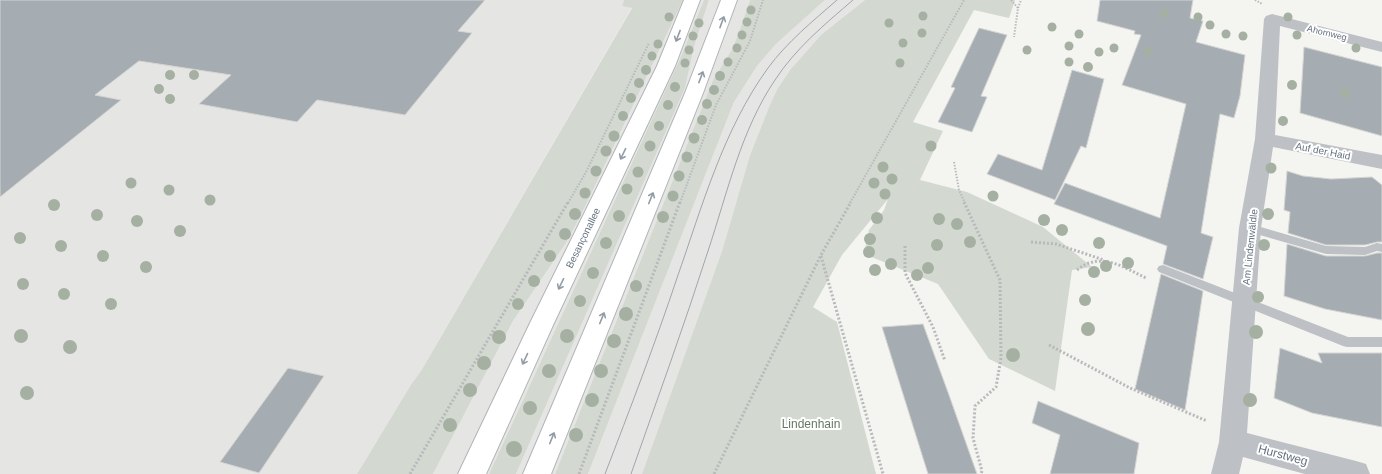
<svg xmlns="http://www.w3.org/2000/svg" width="1382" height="474" viewBox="0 0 1382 474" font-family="Arial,sans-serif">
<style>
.built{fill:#e5e6e4}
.green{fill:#d3d9d0}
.building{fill:#a6adb2;stroke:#d5d5d3}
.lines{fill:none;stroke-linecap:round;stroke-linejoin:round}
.primary-casing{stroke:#b1b4b8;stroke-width:2}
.path-far1{stroke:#b7b9bc;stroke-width:2;stroke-dasharray:1.5 1.5;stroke-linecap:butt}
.path{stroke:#b7b9bc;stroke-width:3;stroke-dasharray:2 2;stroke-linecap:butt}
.service{fill:#bdc0c4;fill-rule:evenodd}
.minor{fill:#bdc0c4;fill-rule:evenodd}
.primary{fill:#fff;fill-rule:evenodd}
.tram{stroke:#a1a5ab;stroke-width:1}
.tree{fill:#a5b0a2}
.oneway{stroke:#939ca6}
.labels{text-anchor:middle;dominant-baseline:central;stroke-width:4;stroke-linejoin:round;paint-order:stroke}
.far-street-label{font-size:9px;fill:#657280;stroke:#fff}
.street-label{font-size:10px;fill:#657280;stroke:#fff}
.near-park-label{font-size:12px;fill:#657863;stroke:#fff}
.near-street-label{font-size:12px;fill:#657280;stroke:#fff}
</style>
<rect width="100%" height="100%" fill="#f4f4f0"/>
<path class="built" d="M0,0H624L622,6L632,7L421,371L412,383L357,474H0Z
M683,0H704L682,54L489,474H433L513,321L566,243L582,213Z
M709,0H750L738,35L731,51L713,80L555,474H516L685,88L694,47Z
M825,0H865L822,34L769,107L750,155L722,251L642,474H588L734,102L757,66L776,44Z"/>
<path class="green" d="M624,0H683L582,213L566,243L513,321L433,474H357L412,383L421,371L632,8L622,6Z
M704,0H709L694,47L685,88L516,474H489L682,54Z
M750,0H825L776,44L757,66L734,102L588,474H555L713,80L731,51L738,35Z
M865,0H1015L1009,18L974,10L913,122L943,131L920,180L967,192L1043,227L1092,267L1072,270L1055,391L989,359L938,284L864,254L869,230L884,210L888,199L842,255L813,307L837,322L876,474H642L722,251L750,155L769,107L778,88L791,69L822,34Z"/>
<path class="building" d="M0,0H485L458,31L472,33L405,115L317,100L297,122L199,104L231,75L139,61L95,95L121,100L0,197Z
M1100,0H1193L1190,18L1203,21L1196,42L1245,55L1240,96L1234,118L1220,114L1201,233L1213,237L1203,279L1163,264L1167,246L1054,204L1065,183L1160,218L1186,104L1122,85L1141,35L1134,34L1135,31L1097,21Z
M979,28L1007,35L981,96L987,97L972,132L938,122L955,88L951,87Z
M1304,47L1382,67V136L1300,113Z
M1072,70L1104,79L1086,148L1081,146L1055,200L987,174L998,154L1042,170Z
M1287,171L1303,176L1331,179L1372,177L1382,185V242H1377L1365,245H1326L1288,233L1290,212L1284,210Z
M1287,244L1326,256H1365L1377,253H1382V320L1325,309L1284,296Z
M1161,274L1203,291L1185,410L1135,389Z
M923,324L949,395L977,474H928L882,327Z
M1280,348L1322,363L1318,353H1382V427L1312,413L1274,398Z
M288,368L324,376L259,473L220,462Z
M1038,401L1139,443L1134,474H1050L1060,435L1032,423Z"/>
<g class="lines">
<defs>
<path id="primary" d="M684,0H700L675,66L554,323L486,474H458L530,323L657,66Z
M721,0H737L703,93L551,474H523L685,93Z"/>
</defs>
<use href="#primary" class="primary-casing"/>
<path class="path-far1" d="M1011,0L1018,8L1014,37
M1255,0L1262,4
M1018,8L1021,0
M954,162L959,190L965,203
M568,203L586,172L649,43
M680,203L716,105L750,41L763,0
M850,203L964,0"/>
<path class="path" d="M964,202L1000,280L1001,358L996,387L975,406L973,438L982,471L981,474
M1031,242L1056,244L1104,260
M905,246V273L933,327L945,361
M821,256L883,474
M1077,270C1100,251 1123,267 1146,278
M1049,345L1130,388L1207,421
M410,474L568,202
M579,474L680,202
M714,474L821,255L851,202"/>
<path class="service" d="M1250,224L1326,246L1365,247L1377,243L1382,244V252L1377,251L1365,255L1326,254L1246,231L1245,228L1246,225Z
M1163,265L1348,337H1382V347H1347L1343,346L1159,272L1157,269L1159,266Z"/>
<path class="minor" d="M1272,14L1382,42V52L1280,26L1275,135L1382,155V169L1273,147L1261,228L1247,433L1356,461L1366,464L1370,474H1305L1243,457L1239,474H1211L1219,442L1239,228L1255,139L1264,19L1266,16Z"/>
<use href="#primary" class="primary"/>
<path class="tram" d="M605,474C630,409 655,344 677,278C702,207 723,130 768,68C787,42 813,21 837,0
M631,474C657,400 684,326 708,251C727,194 741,130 775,80C795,49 825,24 853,0"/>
</g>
<g class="tree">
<circle cx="751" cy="10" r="4.5"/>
<circle cx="1164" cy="13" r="4.5"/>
<circle cx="923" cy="16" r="4.5"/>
<circle cx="669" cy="17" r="4.5"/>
<circle cx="1198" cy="17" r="4.5"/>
<circle cx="1288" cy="17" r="4.5"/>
<circle cx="747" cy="22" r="4.5"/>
<circle cx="699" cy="23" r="4.5"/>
<circle cx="889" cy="23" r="4.5"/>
<circle cx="1210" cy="25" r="4.5"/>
<circle cx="1052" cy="27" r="4.5"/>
<circle cx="922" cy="33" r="4.5"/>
<circle cx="1079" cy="34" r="4.5"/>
<circle cx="1226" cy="34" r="4.5"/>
<circle cx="742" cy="35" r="4.5"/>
<circle cx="1297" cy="35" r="4.5"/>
<circle cx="693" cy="36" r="4.5"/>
<circle cx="1243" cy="36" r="4.5"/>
<circle cx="903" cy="43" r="4.5"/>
<circle cx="658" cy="44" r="4.5"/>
<circle cx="1069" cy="46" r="4.5"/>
<circle cx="737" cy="48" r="4.5"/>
<circle cx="1114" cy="48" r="4.5"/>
<circle cx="1356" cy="48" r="4.5"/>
<circle cx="689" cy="50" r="4.5"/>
<circle cx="1027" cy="50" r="4.5"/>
<circle cx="1099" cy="52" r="4.5"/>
<circle cx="1148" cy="52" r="4.5"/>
<circle cx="652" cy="56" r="4.5"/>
<circle cx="728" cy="62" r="4.5"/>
<circle cx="1069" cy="62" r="4.5"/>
<circle cx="685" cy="63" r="4.5"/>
<circle cx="900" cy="63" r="4.5"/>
<circle cx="1088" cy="67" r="5"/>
<circle cx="646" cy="70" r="5"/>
<circle cx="170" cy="75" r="5"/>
<circle cx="194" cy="75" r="5"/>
<circle cx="720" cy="76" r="5"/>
<circle cx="639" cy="83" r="5"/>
<circle cx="1292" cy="85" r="5"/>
<circle cx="675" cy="87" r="5"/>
<circle cx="159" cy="89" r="5"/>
<circle cx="714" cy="90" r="5"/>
<circle cx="1345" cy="93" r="5"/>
<circle cx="631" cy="98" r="5"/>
<circle cx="170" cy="99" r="5"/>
<circle cx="707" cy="104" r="5"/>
<circle cx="668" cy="105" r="5"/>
<circle cx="623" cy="116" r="5"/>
<circle cx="702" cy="120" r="5"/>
<circle cx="1283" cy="121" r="5"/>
<circle cx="659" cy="126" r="5"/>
<circle cx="614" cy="136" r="5.5"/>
<circle cx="694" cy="138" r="5.5"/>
<circle cx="650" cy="146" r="5.5"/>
<circle cx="931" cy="146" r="5.5"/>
<circle cx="606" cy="151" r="5.5"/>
<circle cx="687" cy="157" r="5.5"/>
<circle cx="883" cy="167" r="5.5"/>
<circle cx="1271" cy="168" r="5.5"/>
<circle cx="596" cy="171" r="5.5"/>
<circle cx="638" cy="172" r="5.5"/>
<circle cx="679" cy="176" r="5.5"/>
<circle cx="892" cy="179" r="5.5"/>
<circle cx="131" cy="183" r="5.5"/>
<circle cx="874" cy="183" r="5.5"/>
<circle cx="627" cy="189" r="5.5"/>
<circle cx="169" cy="190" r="5.5"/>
<circle cx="585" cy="193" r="5.5"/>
<circle cx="885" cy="194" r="5.5"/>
<circle cx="673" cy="196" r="5.5"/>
<circle cx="993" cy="196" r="5.5"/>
<circle cx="210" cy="200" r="5.5"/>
<circle cx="54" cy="205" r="6"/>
<circle cx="575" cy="214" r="6"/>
<circle cx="1268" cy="214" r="6"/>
<circle cx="97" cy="215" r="6"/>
<circle cx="619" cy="216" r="6"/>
<circle cx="663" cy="217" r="6"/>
<circle cx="877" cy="218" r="6"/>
<circle cx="939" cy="219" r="6"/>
<circle cx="1044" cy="220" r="6"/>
<circle cx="137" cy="221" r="6"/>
<circle cx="957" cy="224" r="6"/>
<circle cx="1062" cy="230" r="6"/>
<circle cx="180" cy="231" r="6"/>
<circle cx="565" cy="234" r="6"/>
<circle cx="20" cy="238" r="6"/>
<circle cx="870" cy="239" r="6"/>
<circle cx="970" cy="242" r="6"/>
<circle cx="606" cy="243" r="6"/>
<circle cx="1099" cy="243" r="6"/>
<circle cx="937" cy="245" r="6"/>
<circle cx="1264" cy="245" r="6"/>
<circle cx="61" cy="246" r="6"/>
<circle cx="869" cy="252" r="6"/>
<circle cx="103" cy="256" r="6"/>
<circle cx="550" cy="256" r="6"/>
<circle cx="1128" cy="263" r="6"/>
<circle cx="891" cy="264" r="6"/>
<circle cx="1106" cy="266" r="6"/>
<circle cx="146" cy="267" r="6"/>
<circle cx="928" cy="268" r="6"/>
<circle cx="875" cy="270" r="6"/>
<circle cx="1094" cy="272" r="6"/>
<circle cx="593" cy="273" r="6"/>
<circle cx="917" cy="275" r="6"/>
<circle cx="534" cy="281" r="6"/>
<circle cx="23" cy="284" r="6"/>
<circle cx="636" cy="286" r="6"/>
<circle cx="64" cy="294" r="6"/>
<circle cx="1258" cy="297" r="6"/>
<circle cx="1085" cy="300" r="6"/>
<circle cx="580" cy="301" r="6"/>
<circle cx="111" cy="304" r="6"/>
<circle cx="518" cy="304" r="6"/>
<circle cx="626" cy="314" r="7"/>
<circle cx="1088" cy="329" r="7"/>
<circle cx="1256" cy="332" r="7"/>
<circle cx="21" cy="336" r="7"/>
<circle cx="567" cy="336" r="7"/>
<circle cx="499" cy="337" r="7"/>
<circle cx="614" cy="341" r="7"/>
<circle cx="70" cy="347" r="7"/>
<circle cx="1013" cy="355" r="7"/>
<circle cx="484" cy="363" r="7"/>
<circle cx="549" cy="371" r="7"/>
<circle cx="601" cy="371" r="7"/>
<circle cx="470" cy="390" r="7"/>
<circle cx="27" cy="393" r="7"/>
<circle cx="592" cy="400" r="7"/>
<circle cx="1250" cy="400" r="7"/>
<circle cx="530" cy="408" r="7"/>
<circle cx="450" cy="425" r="7"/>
<circle cx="576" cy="435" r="7"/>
<circle cx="514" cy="449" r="8"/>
</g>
<defs><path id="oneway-shaft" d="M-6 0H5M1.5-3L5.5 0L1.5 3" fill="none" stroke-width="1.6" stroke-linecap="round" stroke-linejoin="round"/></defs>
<g class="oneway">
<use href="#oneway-shaft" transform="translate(722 22) rotate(-70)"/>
<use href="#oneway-shaft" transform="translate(678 36) rotate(111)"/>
<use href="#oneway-shaft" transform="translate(701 77) rotate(-69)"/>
<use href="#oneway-shaft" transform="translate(623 154) rotate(116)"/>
<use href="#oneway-shaft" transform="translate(651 198) rotate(-68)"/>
<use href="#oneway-shaft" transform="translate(561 284) rotate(116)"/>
<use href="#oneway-shaft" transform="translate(602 318) rotate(-68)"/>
<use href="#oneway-shaft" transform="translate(525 359) rotate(115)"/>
<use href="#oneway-shaft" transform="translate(552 438) rotate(-68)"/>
</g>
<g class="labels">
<g class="far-street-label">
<text transform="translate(1327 33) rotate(14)">Ahornweg</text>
</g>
<g class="street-label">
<text transform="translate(1323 151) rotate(11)">Auf der Haid</text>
<text transform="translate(583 238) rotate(-64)">Besançonallee</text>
<text transform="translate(1250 247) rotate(-84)">Am Lindenwäldle</text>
</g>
<g class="near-park-label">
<text x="811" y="424">Lindenhain</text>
</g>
<g class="near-street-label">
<text transform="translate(1283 455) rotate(15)">Hurstweg</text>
</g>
</g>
</svg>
